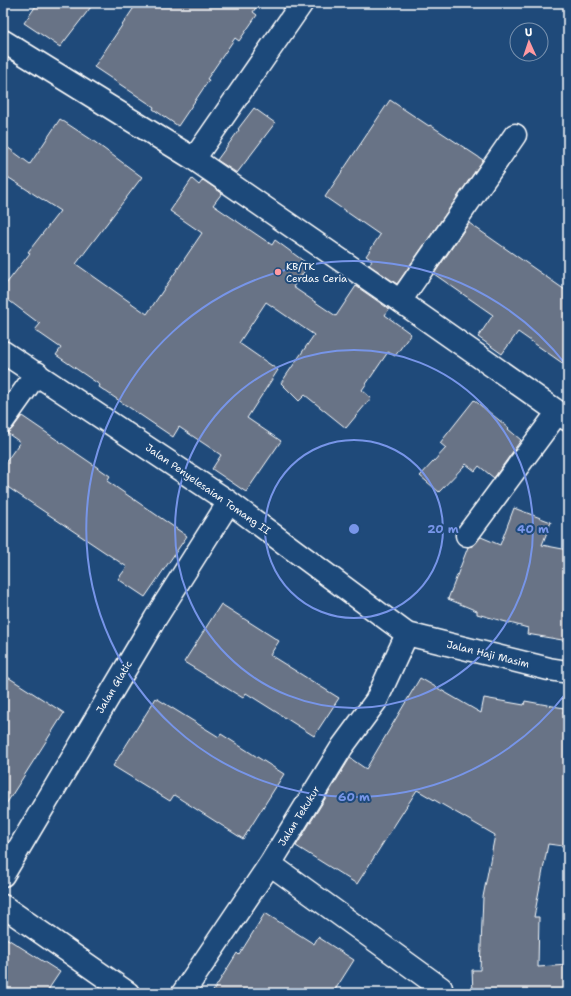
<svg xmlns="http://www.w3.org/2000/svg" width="571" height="996" viewBox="0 0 571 996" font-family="'Shantell Sans',sans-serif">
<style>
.building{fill:#677386;stroke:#fff}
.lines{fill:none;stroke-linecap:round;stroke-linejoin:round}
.minor-casing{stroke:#fff;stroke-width:25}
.minor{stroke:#1f4a7a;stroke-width:22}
.ring{fill:none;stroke:#7795e8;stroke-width:2}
.poi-dot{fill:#ff9aa2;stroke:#1f4a7a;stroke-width:1.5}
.labels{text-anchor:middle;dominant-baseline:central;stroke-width:4;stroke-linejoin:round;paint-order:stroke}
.poi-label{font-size:10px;fill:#fff;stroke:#1f4a7a;text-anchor:start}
.street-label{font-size:10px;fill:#fff;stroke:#1f4a7a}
.centre{fill:#7795e8;stroke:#1f4a7a;stroke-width:2}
.ring-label{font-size:12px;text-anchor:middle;font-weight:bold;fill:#7795e8;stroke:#1f4a7a;stroke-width:4;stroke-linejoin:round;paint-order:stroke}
</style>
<rect width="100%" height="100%" fill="#1f4a7a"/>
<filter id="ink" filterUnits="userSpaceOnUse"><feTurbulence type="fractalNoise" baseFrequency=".025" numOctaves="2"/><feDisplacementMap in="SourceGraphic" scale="8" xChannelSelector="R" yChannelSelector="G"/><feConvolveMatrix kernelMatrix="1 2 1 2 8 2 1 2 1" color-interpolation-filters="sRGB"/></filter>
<g filter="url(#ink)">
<path class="building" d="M38,3H94L60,47L24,23Z
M137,3H259L253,12L257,15L239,41L235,38L207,79L209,80L178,126L153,109L154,107L94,67Z
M390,100L429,126L430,125L483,160L397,284L369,265L372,260L366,256L380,235L325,197Z
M254,108L275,123L237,173L217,160L239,130L238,129Z
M60,119L92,140L142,177L76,264L147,314L202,233L170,211L192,179L199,185L203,180L222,193L213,205L272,245L275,240L309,265L293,287L336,316L356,286L389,309L385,315L411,334L395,356L388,352L362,390L371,398L346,428L305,395L299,401L281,383L314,335L266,302L239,343L278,370L247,418L281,441L246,492L212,469L221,455L179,427L173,437L99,387L100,385L56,355L61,348L35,330L40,324L3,296V288L30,253L28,252L60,211L3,174V144L30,164Z
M469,223L568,292V367L518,332L502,354L478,337L493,315L434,274Z
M474,400L509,428L508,429L521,440L494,478L479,466L475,471L466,464L439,492L420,476L446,448L440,443Z
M22,416L110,476L107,481L187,536L145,597L118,579L127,567L3,484V466L20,442L7,433L13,428Z
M514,508L551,522L542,545L568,550V641L527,634L528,628L477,614V611L448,599L468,547L472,546L481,537L500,545Z
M221,604L279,641L270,655L339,698L314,736L246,693L243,698L184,662Z
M3,674L64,713L3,809Z
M420,678L481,713L484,698L524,705L525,701L564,708L563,713L568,714V819L563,846L548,844L534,917H539L538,967L568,965V993H473L472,970H480L483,897L495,835L424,794L417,790L357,884L296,846L350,758L366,769Z
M156,698L219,737L221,734L284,774L243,839L174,795L170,801L113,766Z
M265,913L314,944L318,937L354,960L333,993H212L237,953L239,955Z
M3,936L60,972L46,993H3Z"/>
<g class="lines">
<defs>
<path id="minor" d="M3,41L194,159L400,301L558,412L568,420
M194,159L302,3
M400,301L515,135
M3,352L229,502L407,634L549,669L568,672
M3,421L37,373
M467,535L558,412
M270,864L441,988
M3,875L155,619L229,502
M3,906L128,993
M183,993L270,864L342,747L376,701L407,634"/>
</defs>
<use href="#minor" class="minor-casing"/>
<use href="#minor" class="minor"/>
</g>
</g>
<g class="ring">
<circle cx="354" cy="529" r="89"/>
<circle cx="354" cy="529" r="179"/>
<path d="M567 692A268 268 0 1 1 567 366"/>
</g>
<circle class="poi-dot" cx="278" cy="272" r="4"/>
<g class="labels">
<g class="poi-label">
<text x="286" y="266">KB/TK<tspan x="286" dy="12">Cerdas Ceria</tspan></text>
</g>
<g class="street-label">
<text transform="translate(208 489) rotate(35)">Jalan Penyelesaian Tomang II</text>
<text transform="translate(488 654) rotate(14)">Jalan Haji Masim</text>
<text transform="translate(114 687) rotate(-59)">Jalan Glatic</text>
<text transform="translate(299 816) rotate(-58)">Jalan Tekukur</text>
</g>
</g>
<circle cx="354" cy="529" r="6" class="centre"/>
<g class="ring-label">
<text x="443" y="533">20 m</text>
<text x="533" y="533">40 m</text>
<text x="354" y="801">60 m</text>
</g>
<rect width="571" height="996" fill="none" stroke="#1f4a7a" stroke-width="16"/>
<rect x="8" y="8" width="555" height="980" fill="none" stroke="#fff" stroke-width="1.5" filter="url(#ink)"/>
<g transform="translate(529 42) rotate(357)"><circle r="19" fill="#1f4a7a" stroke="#7992af"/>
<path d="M0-3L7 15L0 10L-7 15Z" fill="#ff9aa2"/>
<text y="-6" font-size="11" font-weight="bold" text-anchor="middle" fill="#ffffff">U</text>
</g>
</svg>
